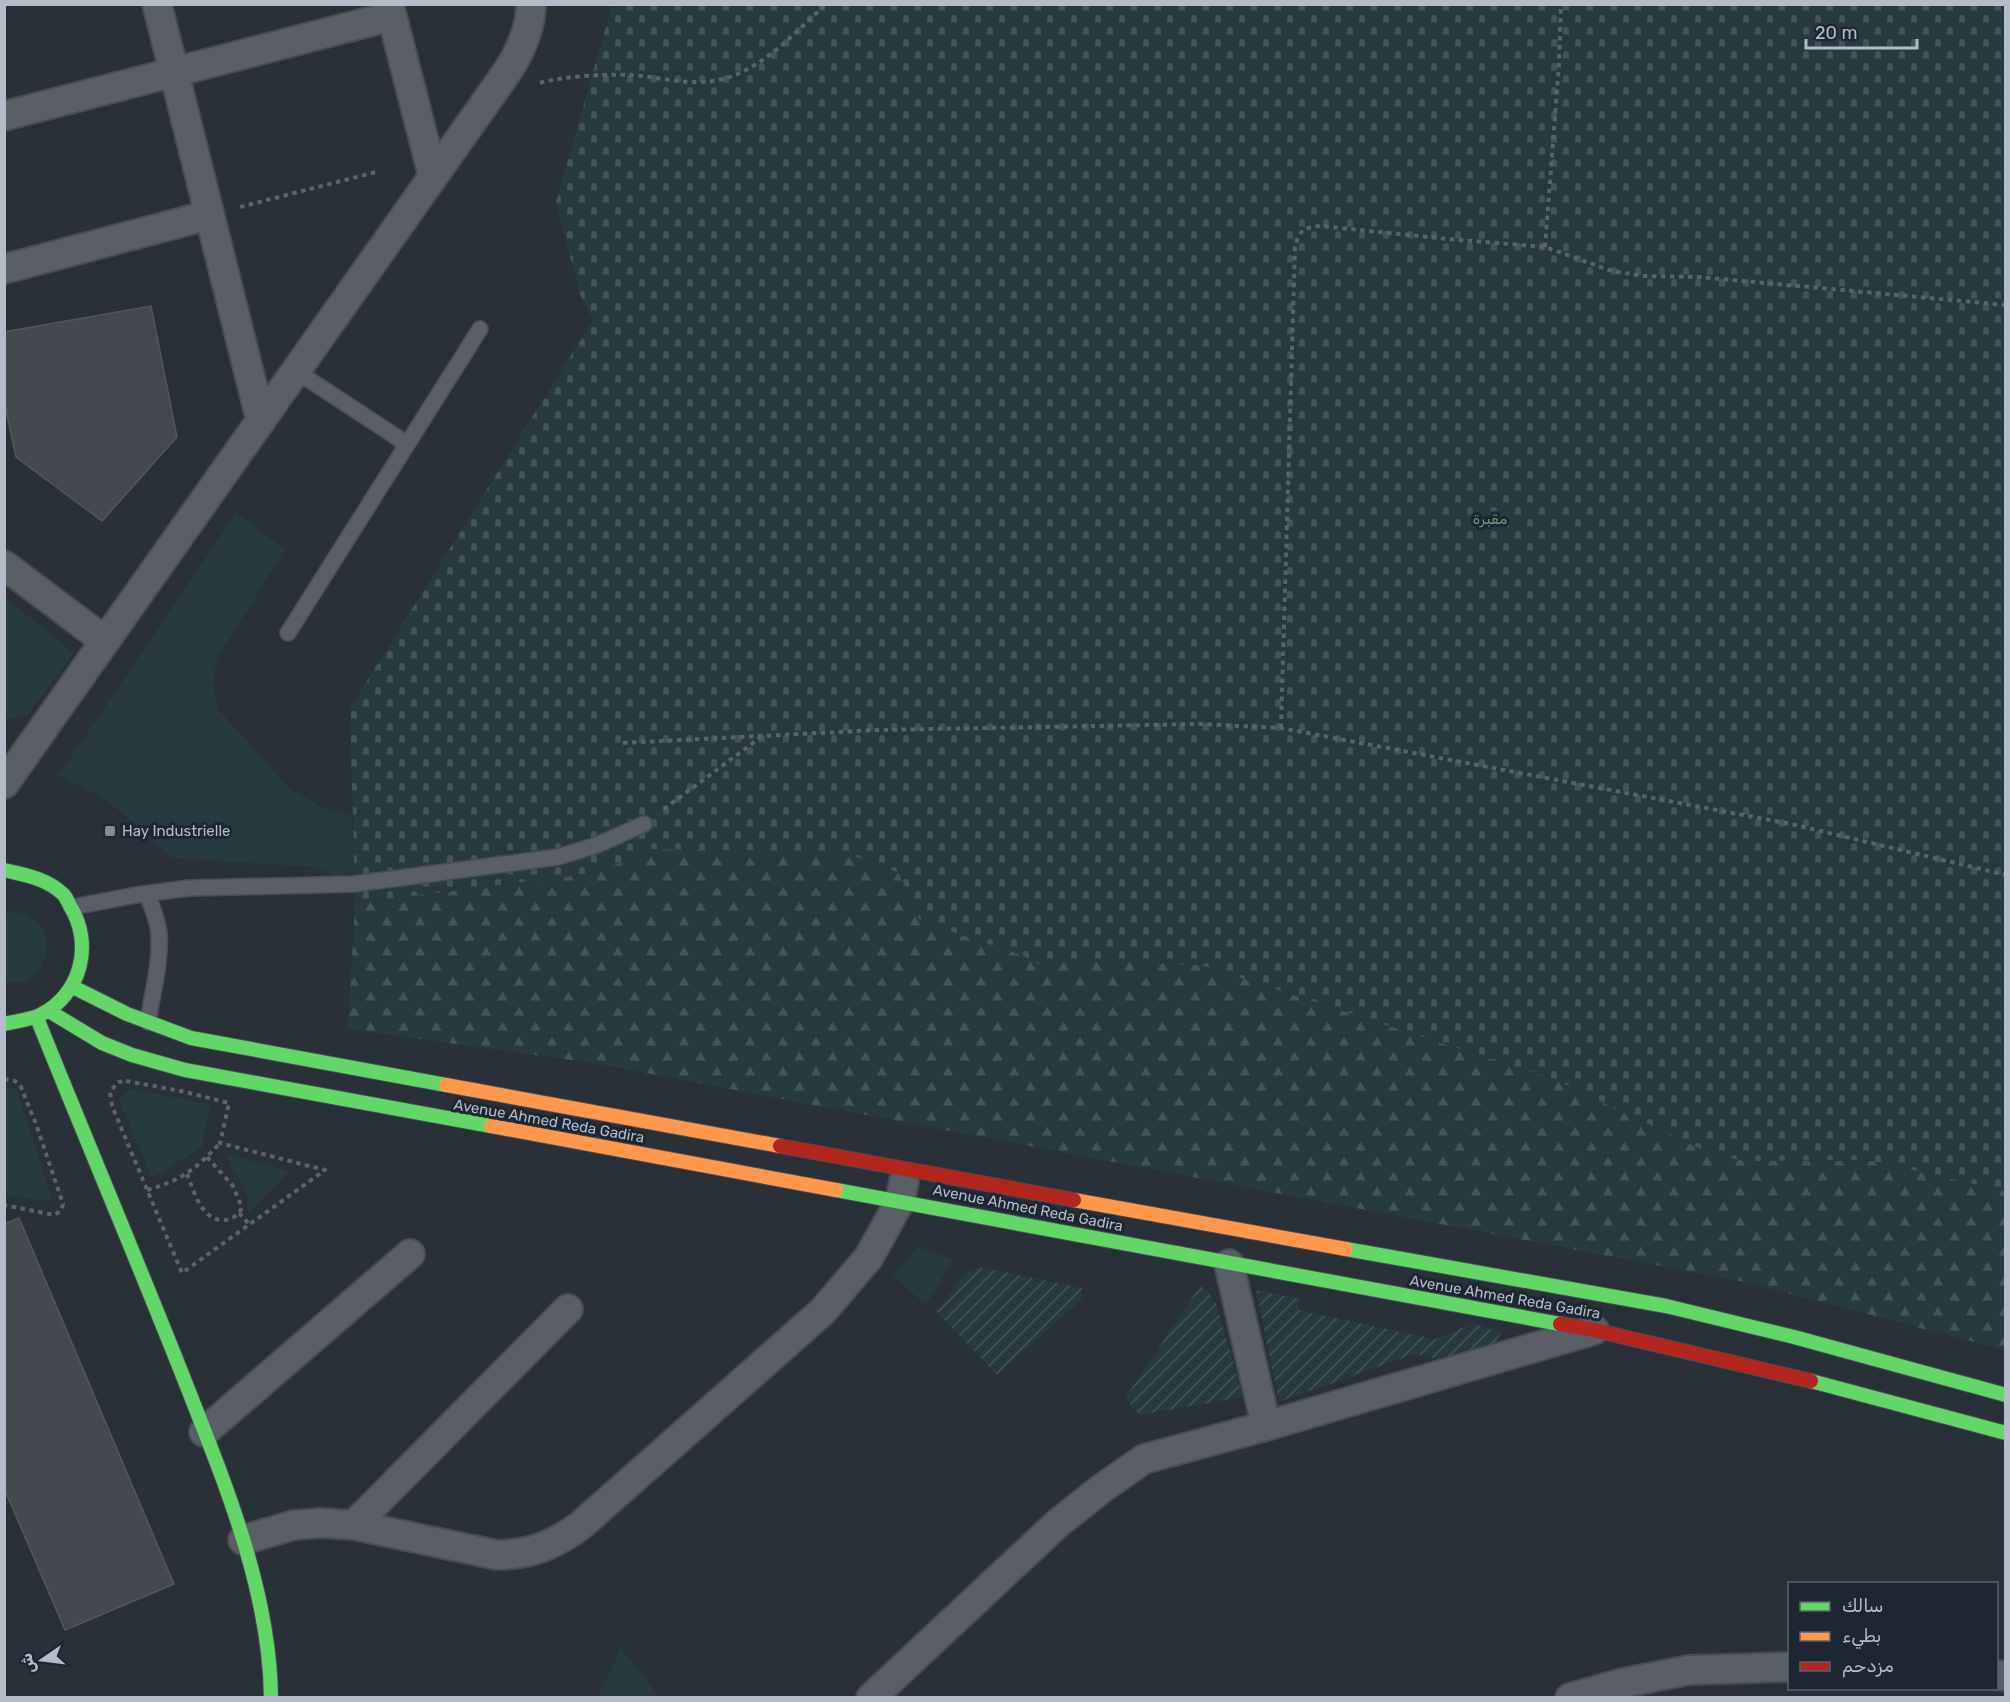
<svg xmlns="http://www.w3.org/2000/svg" width="2010" height="1702" viewBox="0 0 2010 1702" font-family="Rubik,'Noto Naskh Arabic',sans-serif">
<style>
.grass{fill:#273a3e}
.forest{fill:url(#forest-firs)}
.cemetery{fill:url(#cemetery-stones)}
.garden{fill:url(#garden-furrows)}
.building{fill:#444950;stroke:#52575f;stroke-width:1.5}
.lines{fill:none;stroke-linecap:round;stroke-linejoin:round}
.lane-casing{stroke:#484c53;stroke-width:18}
.street-casing{stroke:#484c53;stroke-width:32}
.fast-casing{stroke:#484c53;stroke-width:16}
.slow-casing{stroke:#484c53;stroke-width:16}
.jam-casing{stroke:#484c53;stroke-width:16}
.path{stroke:#5d636a;stroke-width:4;stroke-dasharray:4.5 4.5;stroke-linecap:butt}
.lane{stroke:#5a5e66;stroke-width:15}
.street{stroke:#5a5e66;stroke-width:28}
.fast{stroke:#63d668;stroke-width:14}
.slow{stroke:#ff974d;stroke-width:14}
.jam{stroke:#b3261e;stroke-width:14}
.poi-dot{fill:#848b96;stroke:#1d2633;stroke-width:2}
.labels{text-anchor:middle;dominant-baseline:central;stroke-width:6;stroke-linejoin:round;paint-order:stroke}
.park-label{font-size:15px;fill:#6b9a76;stroke:#1d2633}
.poi-label{font-size:15px;fill:#b4bcc9;stroke:#1d2633;text-anchor:start}
.street-label{font-size:15px;fill:#b4bcc9;stroke:#1d2633}
</style>
<defs>
<pattern id="forest-firs" width="22" height="20" patternUnits="userSpaceOnUse" patternTransform="scale(1.5)"><rect width="22" height="20" fill="#273a3e"/><path d="M5 1l3.5 6h-7zM16 11l3.5 6h-7z" fill="#445559"/></pattern>
<pattern id="cemetery-stones" width="16" height="16" patternUnits="userSpaceOnUse" patternTransform="scale(1.5)"><rect width="16" height="16" fill="#273a3e"/><path d="M2 7V4a2 2 0 0 1 4 0v3zM10 15v-3a2 2 0 0 1 4 0v3z" fill="#445559"/></pattern>
<pattern id="garden-furrows" width="10" height="10" patternUnits="userSpaceOnUse" patternTransform="scale(1.5)"><rect width="10" height="10" fill="#273a3e"/><path d="M-1 1l2-2M0 10L10 0M9 11l2-2" fill="none" stroke="#445559"/></pattern>
</defs>
<rect width="100%" height="100%" fill="#2a3038"/>
<path class="grass" d="M236,513L285,549L217,659L213,681L214,695L218,709L289,788L325,809L352,816L354,872L336,876L316,867L172,858L134,823L102,797L59,775Z
M5,597L74,653L27,716L5,720Z
M14,912C19,913 24,913 28,915C64,933 44,992 5,981V913Z
M5,1086L14,1089L18,1095L53,1202L5,1195Z
M130,1089L210,1104L202,1147L152,1178L119,1100Z
M227,1154L290,1171L248,1213C248,1204 248,1193 243,1184C235,1172 230,1170 227,1154Z
M919,1247L953,1260L926,1305L892,1275Z
M621,1648L660,1697H598Z"/>
<path class="forest" d="M645,849L843,852L899,873L920,921L1023,955L1036,964L1115,961L1201,965L1556,1080L1709,1153L1744,1161H1876L2005,1191V1350L1745,1282L593,1063L348,1029L355,903L580,875L623,862Z"/>
<path class="cemetery" d="M612,5H2005V1191L1869,1160L1744,1161L1709,1153L1556,1080L1201,965L1115,961L1036,964L1022,955L920,921L899,873L843,852L645,849L623,862L580,875L355,903L350,708L593,320L580,294L556,202Z"/>
<path class="garden" d="M980,1267L1082,1288V1299L997,1375L936,1311L967,1272Z
M1200,1286L1207,1290L1216,1303L1243,1397L1139,1415L1125,1398Z
M1256,1290L1300,1299L1298,1310L1435,1339L1474,1323L1501,1332L1495,1347L1454,1362L1414,1354L1279,1402Z"/>
<path class="building" d="M151,306L177,437L102,521L16,457L4,401V332Z
M19,1218L174,1584L65,1630L4,1488V1224Z"/>
<g class="lines">
<defs>
<path id="lane" d="M296,371L407,444
M288,633L480,329
M147,894C152,907 158,920 159,934C161,963 152,994 148,1022
M73,907L136,895L189,888L354,884L558,857L597,845L644,824"/>
<path id="street" d="M157,4L261,421
M389,4L433,176
M4,116L392,16
M4,269L209,215
M4,565L105,641
M4,784L507,72C520,52 531,29 531,4
M1229,1264L1266,1426
M204,1432L410,1254
M354,1525L568,1309
M243,1540L294,1525L320,1523L354,1525L497,1555C532,1554 552,1546 580,1526L823,1311L869,1257L900,1201L904,1181
M1996,1675L2006,1676
M871,1698L1057,1524L1101,1489L1144,1459L1266,1426L1594,1330
M1570,1698L1623,1683L1689,1670L1790,1667"/>
<path id="fast" d="M4,870C25,875 46,878 63,894C66,897 68,902 70,906C94,944 81,995 40,1015C30,1020 15,1021 4,1024
M73,987L127,1014L191,1038L446,1085
M49,1011L102,1043L132,1055L185,1070L491,1126
M37,1018C86,1140 138,1262 186,1384C225,1483 270,1591 271,1698
M836,1190L1560,1324
M1346,1249L1666,1306L1794,1337L2006,1395
M1811,1381L2006,1433"/>
<path id="slow" d="M446,1085L780,1146
M491,1126L836,1190
M1074,1200L1346,1249"/>
<path id="jam" d="M780,1146L1074,1200
M1560,1324L1594,1330L1811,1381"/>
</defs>
<use href="#lane" class="lane-casing"/>
<use href="#street" class="street-casing"/>
<use href="#fast" class="fast-casing"/>
<use href="#slow" class="slow-casing"/>
<use href="#jam" class="jam-casing"/>
<path class="path" d="M540,83C563,76 606,74 631,75C659,77 685,85 713,81C759,74 793,34 826,4
M240,207L376,172
M1545,247L1559,64L1561,4
M1281,728L1295,247C1299,231 1303,227 1321,226L1448,239L1545,247L1612,271L1643,276L1699,277L2006,305
M623,743L877,730L1201,724L1281,728L1791,824L2006,875
M664,809L761,737
M4,1079L15,1081L21,1087L36,1124L63,1204L61,1211L54,1215L4,1205
M126,1081L181,1091L229,1103L220,1143L325,1170L182,1273L112,1106L110,1092L118,1082Z
M187,1174C194,1191 201,1220 223,1220C232,1220 238,1215 242,1208L233,1186L207,1157
M147,1190C182,1180 195,1170 220,1143
M239,1213L249,1224"/>
<use href="#lane" class="lane"/>
<use href="#street" class="street"/>
<use href="#fast" class="fast"/>
<use href="#slow" class="slow"/>
<use href="#jam" class="jam"/>
</g>
<rect class="poi-dot" x="104" y="825" width="12" height="12" rx="3"/>
<g class="labels">
<g class="park-label">
<text x="1490" y="519">مقبرة</text>
</g>
<g class="poi-label">
<text x="122" y="831">Hay Industrielle</text>
</g>
<g class="street-label">
<text transform="translate(549 1121) rotate(10)">Avenue Ahmed Reda Gadira</text>
<text transform="translate(1028 1208) rotate(11)">Avenue Ahmed Reda Gadira</text>
<text transform="translate(1505 1297) rotate(10)">Avenue Ahmed Reda Gadira</text>
</g>
</g>
<rect width="2010" height="1702" fill="none" stroke="#b4bcc9" stroke-width="12"/>
<rect x="1788" y="1582" width="210" height="108" fill="#1d2633" stroke="#59626f" stroke-width="1.5"/>
<rect x="1800" y="1602" width="30" height="9" fill="#63d668" stroke="#59626f" stroke-width="1.5"/>
<text x="1842" y="1612" font-size="18" fill="#b4bcc9">سالك</text>
<rect x="1800" y="1632" width="30" height="9" fill="#ff974d" stroke="#59626f" stroke-width="1.5"/>
<text x="1842" y="1642" font-size="18" fill="#b4bcc9">بطيء</text>
<rect x="1800" y="1662" width="30" height="9" fill="#b3261e" stroke="#59626f" stroke-width="1.5"/>
<text x="1842" y="1672" font-size="18" fill="#b4bcc9">مزدحم</text>
<g transform="translate(42 1660) rotate(256)" stroke="#1d2633" stroke-width="4.5" paint-order="stroke">
<path d="M0-4.5L10 22L0 15L-10 22Z" fill="#b4bcc9"/>
<text y="-9" font-size="16" font-weight="bold" text-anchor="middle" fill="#b4bcc9">ش</text>
</g>
<path d="M1806 39v9h111v-9" fill="none" stroke="#b4bcc9" stroke-width="3"/>
<text x="1815" y="39" font-size="18" fill="#b4bcc9" stroke="#1d2633" stroke-width="4.5" paint-order="stroke">20 m</text>
</svg>
